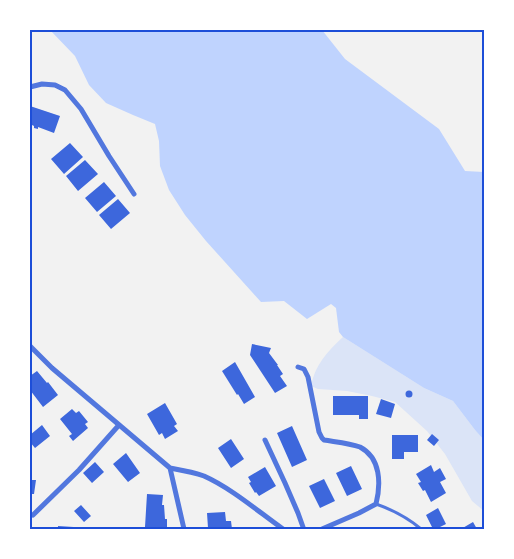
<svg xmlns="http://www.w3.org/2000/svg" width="514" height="559" viewBox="0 0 514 559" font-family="'IBM Plex Sans',sans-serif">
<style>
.green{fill:#dbe4f7}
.water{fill:#bfd3fe}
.building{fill:#3d67dc}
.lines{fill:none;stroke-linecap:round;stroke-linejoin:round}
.service{stroke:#5277de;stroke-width:3}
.minor{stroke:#5277de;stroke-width:5}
.neatline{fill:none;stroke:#1d4ed8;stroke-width:2}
</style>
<rect width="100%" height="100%" fill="#f2f2f2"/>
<path class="green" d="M343,337L424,388L453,401L475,430L484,440V511L472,501L445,454L427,431L395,402L372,396L347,391L318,389L311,386C315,365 327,352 343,337Z"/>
<path class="water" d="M50,30H322L345,59L439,129L465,171L484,172V440L475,430L453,401L424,388L343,337L339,332L336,308L331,304L307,319L284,301L261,302L206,241L185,215L169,190L160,166L159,141L155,124L133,115L106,103L89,85L75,56Z"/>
<path class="building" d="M30,106L60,116L54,133L38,127V129L34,128V126L30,124Z
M70,143L83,157L64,174L51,159Z
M85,160L98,174L78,191L66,176Z
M104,182L116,196L97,212L85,198Z
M118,199L130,213L111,229L99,215Z
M252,344L271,348L269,353L278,365H277L283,374L280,376L287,386L275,393L250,355Z
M235,362L255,397L244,404L238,394L237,395L222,371Z
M37,371L47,383L48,382L58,395L43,407L30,390V376Z
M405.5 394a3.5 3.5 0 1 1 7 0a3.5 3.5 0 1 1-7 0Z
M333,396H368V419H359V415H333Z
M381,399L395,404L391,418L376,414Z
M165,403L177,424L174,426L178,431L165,439L162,433L159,435L147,414Z
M72,409L76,413L79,411L88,422L85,424L88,428L73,441L69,436L72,434L60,419Z
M42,425L50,436L35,448L30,442V435Z
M292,426L307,460L292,467L277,433Z
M432,434L439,440L434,446L427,440Z
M392,435H418V452H404V459H392Z
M231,439L244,459L231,468L218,448Z
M126,453L140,473L128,482L113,464Z
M95,462L104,472L92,483L83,473Z
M431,465L434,472L440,468L446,479L440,482L446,493L431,502L425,490L423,491L418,483L421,482L416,474Z
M351,466L362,489L347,496L336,473Z
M265,467L276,486L259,496L256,492L255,493L249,483L251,482L248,477Z
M324,479L335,501L320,508L309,486Z
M30,480H36L34,494H30Z
M147,494L163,495L162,505H164L165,519H167V528L151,529V528L145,527Z
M81,505L91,516L84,522L74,511Z
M438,508L446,524L436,529H433L426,515Z
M225,512L226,521H231L232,529H212V527L208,528L207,513Z
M473,522L477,529H461Z
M58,526L89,528V529H58Z"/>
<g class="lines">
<path class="service" d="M376,504C393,510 407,517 421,529"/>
<path class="minor" d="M30,87L42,84L55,85L65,90L81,109L109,156L134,194
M30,346L52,368L170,468C181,470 193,472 204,476C231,488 259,512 283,529
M298,367L304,369L308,377L319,432L322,438L324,440C336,442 349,443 360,447C381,458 381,484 376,504L359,513L322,529
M265,440L285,483L298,513L303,527L302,529
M170,468L184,529
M33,515L79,470L119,425"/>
</g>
<rect width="514" height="559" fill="none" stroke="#ffffff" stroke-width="62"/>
<rect x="31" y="31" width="452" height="497" class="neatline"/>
</svg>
